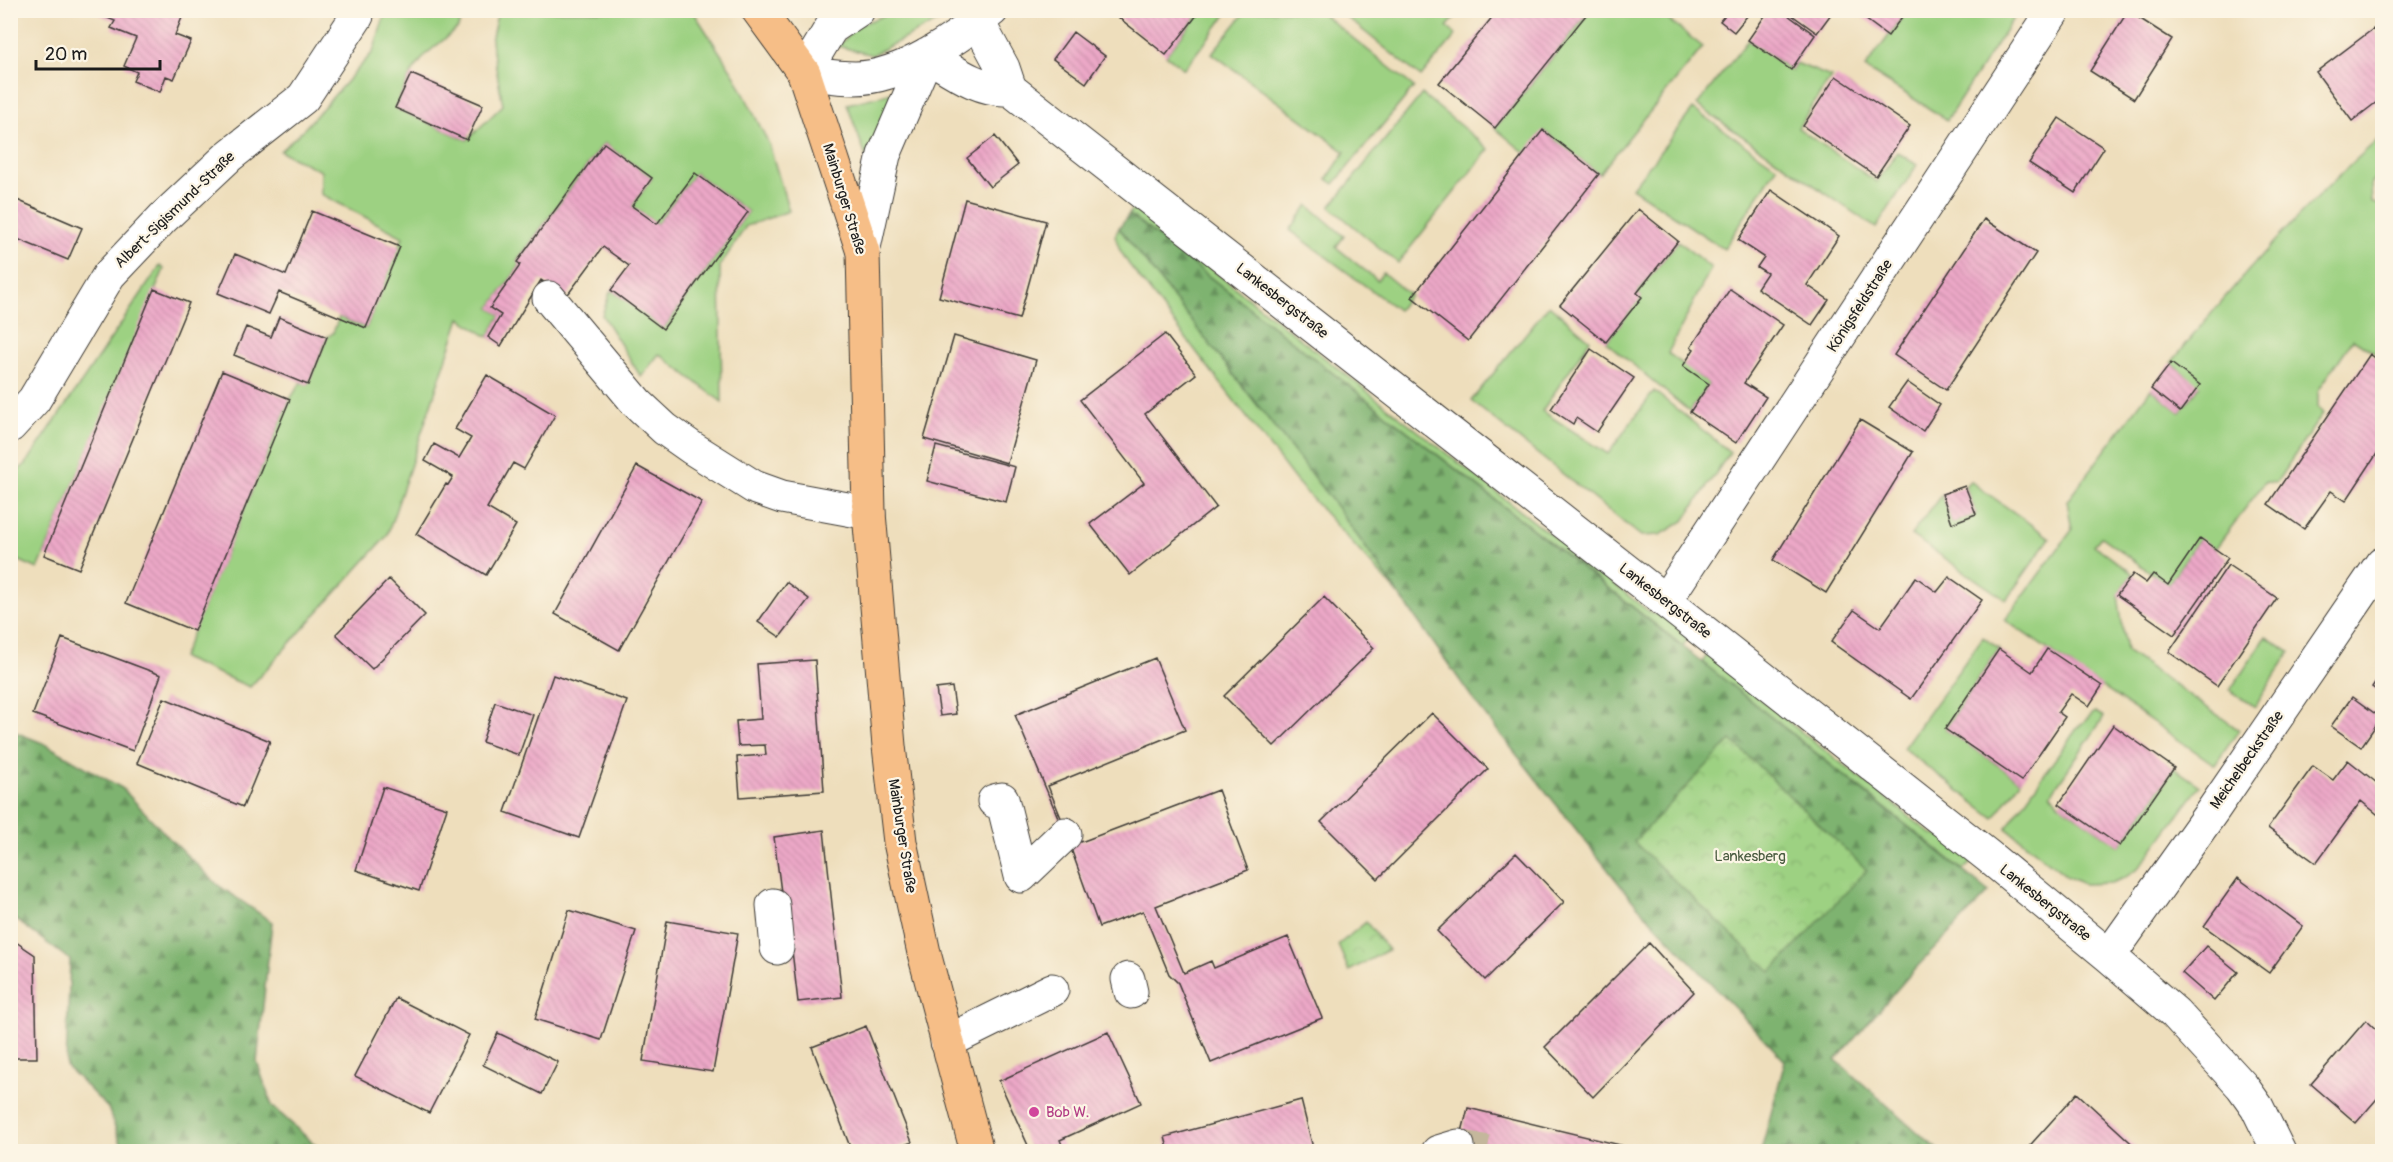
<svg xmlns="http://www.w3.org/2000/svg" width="2393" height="1162" viewBox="0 0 2393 1162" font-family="Pangolin,sans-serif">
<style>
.green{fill:#9dd182;stroke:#5c764f;stroke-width:1.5}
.forest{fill:url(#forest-firs);stroke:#4d6846;stroke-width:1.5}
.park{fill:url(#park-crowns);stroke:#5c764f;stroke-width:1.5}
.building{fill:url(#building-back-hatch)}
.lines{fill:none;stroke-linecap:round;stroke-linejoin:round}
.minor-tunnel{stroke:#c4b79c;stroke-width:33;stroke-dasharray:33 16;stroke-linecap:butt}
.minor-casing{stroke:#3c3934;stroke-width:35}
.major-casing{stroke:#3c3934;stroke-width:35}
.minor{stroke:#fff;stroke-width:33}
.major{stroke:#f6be87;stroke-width:33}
.hotel-dot{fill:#d1479c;stroke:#fcf5e5;stroke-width:2}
.labels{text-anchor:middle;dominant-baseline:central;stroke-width:4.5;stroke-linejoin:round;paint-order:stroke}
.street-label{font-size:15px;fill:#1c1c1c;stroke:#fcf5e5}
.park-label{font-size:15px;fill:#495b40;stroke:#fcf5e5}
.hotel-label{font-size:15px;fill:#b23c85;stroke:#fcf5e5;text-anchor:start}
</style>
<defs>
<pattern id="forest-firs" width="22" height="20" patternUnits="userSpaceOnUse" patternTransform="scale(1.5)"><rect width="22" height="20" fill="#7eb370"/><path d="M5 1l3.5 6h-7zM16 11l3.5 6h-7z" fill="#66915b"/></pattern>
<pattern id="park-crowns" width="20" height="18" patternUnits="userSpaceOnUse" patternTransform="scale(1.5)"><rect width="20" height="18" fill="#9dd182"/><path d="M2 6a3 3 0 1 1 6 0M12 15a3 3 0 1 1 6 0" fill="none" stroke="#87b370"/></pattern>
<pattern id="building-back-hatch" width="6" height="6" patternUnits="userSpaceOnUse" patternTransform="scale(1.5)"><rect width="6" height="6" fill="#eca8c7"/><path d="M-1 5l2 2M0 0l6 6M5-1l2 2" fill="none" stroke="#ca90aa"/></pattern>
</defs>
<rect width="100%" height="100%" fill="#fcf5e5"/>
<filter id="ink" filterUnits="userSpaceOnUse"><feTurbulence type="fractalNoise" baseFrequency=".0167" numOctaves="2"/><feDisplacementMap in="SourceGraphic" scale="12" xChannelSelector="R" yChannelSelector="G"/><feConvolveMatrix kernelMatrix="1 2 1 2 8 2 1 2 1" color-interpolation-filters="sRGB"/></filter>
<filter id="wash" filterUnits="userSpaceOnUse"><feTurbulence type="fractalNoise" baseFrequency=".008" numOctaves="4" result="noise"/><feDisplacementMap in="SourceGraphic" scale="24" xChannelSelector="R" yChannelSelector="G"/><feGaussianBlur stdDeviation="1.35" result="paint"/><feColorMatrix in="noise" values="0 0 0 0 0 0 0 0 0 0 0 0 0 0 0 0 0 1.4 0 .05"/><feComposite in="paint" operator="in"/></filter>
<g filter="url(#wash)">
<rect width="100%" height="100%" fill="#eedebc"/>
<path class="green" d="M386,11H463L458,28L425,55L411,74L395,108L467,140L503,105L491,41L498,11H693L735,76L769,144L789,211L746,226L720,266L722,402L659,354L641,377L602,315L611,290L664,328L748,212L695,173L657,224L632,206L652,178L604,143L517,261L520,264L519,267L490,308L501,315L488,337L460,318L387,536L250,687L182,658L290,399L301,382L308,384L327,337L333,333L339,317L366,328L403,237L321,194V171L280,151L303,130L373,52Z
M896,11H958L872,55L838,46L859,25Z
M1201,11H1229L1184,69L1166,55Z
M1246,11H1319L1414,87L1334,184L1327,179L1345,152L1212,53Z
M1339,11H1460L1447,27L1456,35L1421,77Z
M1590,11H1657L1703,47L1599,174L1544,131L1526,154L1495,128Z
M1907,11H2018L1947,120L1865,68Z
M1748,40L1791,70L1796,63L1831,77L1798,128L1877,182L1897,152L1917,165L1876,228L1697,105Z
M896,92L866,157L847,104Z
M1422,94L1489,149L1398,263L1330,207Z
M1693,109L1777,167L1724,249L1632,188Z
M2382,136V174L2371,183L2372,203L2382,205V358L2353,339L2318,391V408L2323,413L2276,483L2265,482L2215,549L2199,539L2168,585L2101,537L2094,545L2133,574L2118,595L2126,651L2239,730L2215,765L2005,620L2072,530L2067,501L2151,389L2180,412L2200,386L2171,363C2235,282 2305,204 2382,136Z
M1308,205L1344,236L1336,247L1377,280L1383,273L1410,295L1398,310L1290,230Z
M1133,208L1652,614L1662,613L1690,635L1683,646L1129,214Z
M1119,228L1337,507L1400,596L1296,481L1128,263L1120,250L1115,236Z
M1678,241L1711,268L1668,353L1709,384L1690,412L1606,342L1641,297L1637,293Z
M160,266L164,269L38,569L11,557V476L26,464Z
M1549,305L1590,340L1542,411L1608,454L1654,391L1730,452L1684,521L1660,535L1641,536L1471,401Z
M1970,481L2050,538L2006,600L1911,535L1942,494L1952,523L1976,514L1965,486Z
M1983,637L1999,649L1945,729L2021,781L1994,818L1903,748Z
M2266,637L2290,652L2255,707L2230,690Z
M1710,651L1744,679L1748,690L1933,835L1944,837L1974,860L1963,870L1702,662Z
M2095,712L2104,717L2051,794L2059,804L2120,846L2174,768L2200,786L2139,868L2124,878L2111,883L2084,884L2068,877L2006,828L2078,727Z"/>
<path class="forest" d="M1129,214L1682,646L1989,892L1914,970L1836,1060L1939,1151H1761L1785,1061L1632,900L1478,706L1337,507L1119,228Z
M10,730L45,744L122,788L169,838L218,885L272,922L257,1062L272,1106L322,1151H124L108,1108L66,1066L70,960L11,916Z"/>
<path class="park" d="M1731,740L1867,870L1771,972L1634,842Z
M1366,922L1388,950L1349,971L1338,945Z"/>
<g id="blocks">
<path class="building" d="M100,10H185L175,35L191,41L174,79L166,76L160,92L133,81L137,72L124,66L136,38L111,28L115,21L98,14Z
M1115,10H1201L1166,55L1113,13Z
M1498,10H1590L1495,128L1439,83Z
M1729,10H1752L1734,32L1720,21Z
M1769,10H1781L1815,35L1791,70L1748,40Z
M1785,10H1834L1817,33Z
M1853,10H1907L1888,36Z
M2128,11L2172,39L2134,99L2090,71Z
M2373,29L2382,42V98L2352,121L2316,72Z
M1073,32L1105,56L1086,83L1053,59Z
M411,74L483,105L467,140L395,108Z
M1836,76L1910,126L1876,176L1803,126Z
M2059,118L2104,148L2075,193L2029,163Z
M1543,130L1599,174L1468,341L1412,297Z
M995,136L1018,165L990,187L967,158Z
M604,143L652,178L632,206L657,224L695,173L748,212L663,329L611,290L629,266L603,247L566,297L541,280L501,346L488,337L501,315L490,308L519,267L520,264L517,262Z
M1771,190L1839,236L1807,285L1829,300L1812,325L1757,288L1767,273L1757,267L1764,257L1738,240Z
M10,197L82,228L68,260L10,236Z
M965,199L1046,221L1019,319L939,297Z
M1638,209L1678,241L1637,293L1642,297L1606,342L1560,305Z
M312,211L400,247L366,328L279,292L269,314L218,293L235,254L286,275Z
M1984,219L2036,253L1946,390L1894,355Z
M154,289L189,303L79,569L44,555Z
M1730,289L1783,325L1744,383L1766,397L1736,443L1690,412L1709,384L1683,366L1694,349L1691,347Z
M279,317L327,337L308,385L234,355L246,327L271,337Z
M1165,334L1196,374L1145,414L1216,507L1130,575L1090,524L1144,483L1080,400Z
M954,336L1036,360L1007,463L924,439Z
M1591,349L1634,378L1597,432L1576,418L1573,424L1551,409Z
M2370,354L2382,363V446L2346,501L2331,491L2304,529L2268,504Z
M2171,363L2200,385L2180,412L2151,389Z
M222,371L290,399L194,631L126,603Z
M487,375L555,415L524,469L513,463L487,508L516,525L486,575L416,534L446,484L448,485L453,477L425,461L434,444L459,458L471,438L455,429Z
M1907,382L1940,405L1923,431L1889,407Z
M1860,420L1913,452L1826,593L1773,560Z
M936,446L1015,467L1006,502L927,481Z
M637,466L702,502L619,650L555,614Z
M1965,486L1976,514L1952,523L1942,494Z
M2200,538L2228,558L2174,635L2117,595L2133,574L2146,583L2153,574L2168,585Z
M2228,565L2277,598L2217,686L2169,652Z
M1916,577L1937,592L1949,577L1982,600L1911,699L1831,642L1854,610L1880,628Z
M389,579L425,615L372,669L336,634Z
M786,582L809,599L780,637L758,622Z
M1324,597L1374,648L1274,746L1224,696Z
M62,638L161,675L133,751L33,714Z
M1999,649L2032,672L2047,649L2102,686L2089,706L2071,694L2058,712L2065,717L2021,781L1945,729Z
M1155,658L1185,730L1048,786L1071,842L1080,839L1081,842L1218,790L1248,870L1156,906L1184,973L1211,961L1214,968L1288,937L1322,1018L1211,1063L1178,983L1169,974L1143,911L1099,927L1070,846L1015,715Z
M815,660L824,791L740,797L737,757L766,755L765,745L738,746L736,721L761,719L757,664Z
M2382,672V694L2372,687Z
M553,675L627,701L579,838L505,812Z
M952,687L956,714L940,716L936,689Z
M2352,697L2381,718L2361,747L2331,726Z
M164,698L270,741L243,807L137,763Z
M495,702L533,715L519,755L482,742Z
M1432,713L1488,769L1378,879L1321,822Z
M2113,725L2174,768L2120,846L2059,804Z
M2348,760L2382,787V818L2361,801L2316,863L2268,828L2313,766L2333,780Z
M383,787L447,808L419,891L356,870Z
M824,830L842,997L798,1002L786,899L782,900L774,837Z
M1516,853L1564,902L1485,980L1437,931Z
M2238,878L2303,926L2269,973L2204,926Z
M569,910L636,931L601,1040L535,1019Z
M667,921L738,933L713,1072L643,1061Z
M10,938L35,955L37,1058H10Z
M1649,943L1694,992L1593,1097L1545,1047Z
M2206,946L2238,972L2214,1001L2182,973Z
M396,998L469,1035L429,1113L355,1076Z
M2366,1020L2382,1035V1093L2356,1123L2311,1084Z
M866,1026L912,1142L887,1152H852L812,1047Z
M1108,1032L1141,1103L1060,1140L1065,1152H1031L999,1081Z
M498,1033L558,1062L542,1094L483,1065Z
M2077,1093L2141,1152H2024Z
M1301,1100L1314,1152H1169L1165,1137Z
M1468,1108L1645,1151V1152H1457Z"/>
</g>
</g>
<g filter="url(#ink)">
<use href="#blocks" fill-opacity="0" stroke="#3c3934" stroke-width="1.5"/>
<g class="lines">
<path class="minor-tunnel" d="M1458,1146L1487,1152"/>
<defs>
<path id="minor" d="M858,10L831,28L804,73C821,75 838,78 855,78C901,78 957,39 992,10
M978,22L1003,68L1010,89L1665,601L1988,856L2109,956L2175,1013L2242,1086L2257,1107L2279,1152
M927,55C952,70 979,91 1010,89
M863,252L884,155L927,55
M549,298L637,403L665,429L692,448L754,487L782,497L869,513
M10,426L34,400L109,275L163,218L229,156L303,98L357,16V10
M1665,601L2054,10
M994,801L1002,799L1021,876L1065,834
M773,905L777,948
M2109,956L2213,810L2382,563
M1128,979L1131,992
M947,1042L1052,990
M1438,1152L1458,1146"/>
<path id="major" d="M758,10L804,73L863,252L869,513L889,746L900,842L924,953L977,1152"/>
</defs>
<use href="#minor" class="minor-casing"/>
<use href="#major" class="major-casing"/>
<use href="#minor" class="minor"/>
<use href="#major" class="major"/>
</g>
</g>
<circle class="hotel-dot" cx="1034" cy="1112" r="6"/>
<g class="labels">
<g class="street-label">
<text transform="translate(844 199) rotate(73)">Mainburger Straße</text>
<text transform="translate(175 210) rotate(-44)">Albert-Sigismund-Straße</text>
<text transform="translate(1282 301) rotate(38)">Lankesbergstraße</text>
<text transform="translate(1860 306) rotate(-57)">Königsfeldstraße</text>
<text transform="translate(1665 601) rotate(38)">Lankesbergstraße</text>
<text transform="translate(2247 760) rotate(-55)">Meichelbeckstraße</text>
<text transform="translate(902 836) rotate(81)">Mainburger Straße</text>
<text transform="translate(2045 903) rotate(39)">Lankesbergstraße</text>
</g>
<g class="park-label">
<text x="1750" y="856">Lankesberg</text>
</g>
<g class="hotel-label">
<text x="1046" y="1112">Bob W.</text>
</g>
</g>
<rect width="2393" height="1162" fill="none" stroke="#fcf5e5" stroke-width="36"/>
<path d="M36 60v9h124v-9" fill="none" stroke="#1c1c1c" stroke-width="3"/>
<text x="45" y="60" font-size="18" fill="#1c1c1c" stroke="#fcf5e5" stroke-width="4.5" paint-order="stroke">20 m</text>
</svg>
